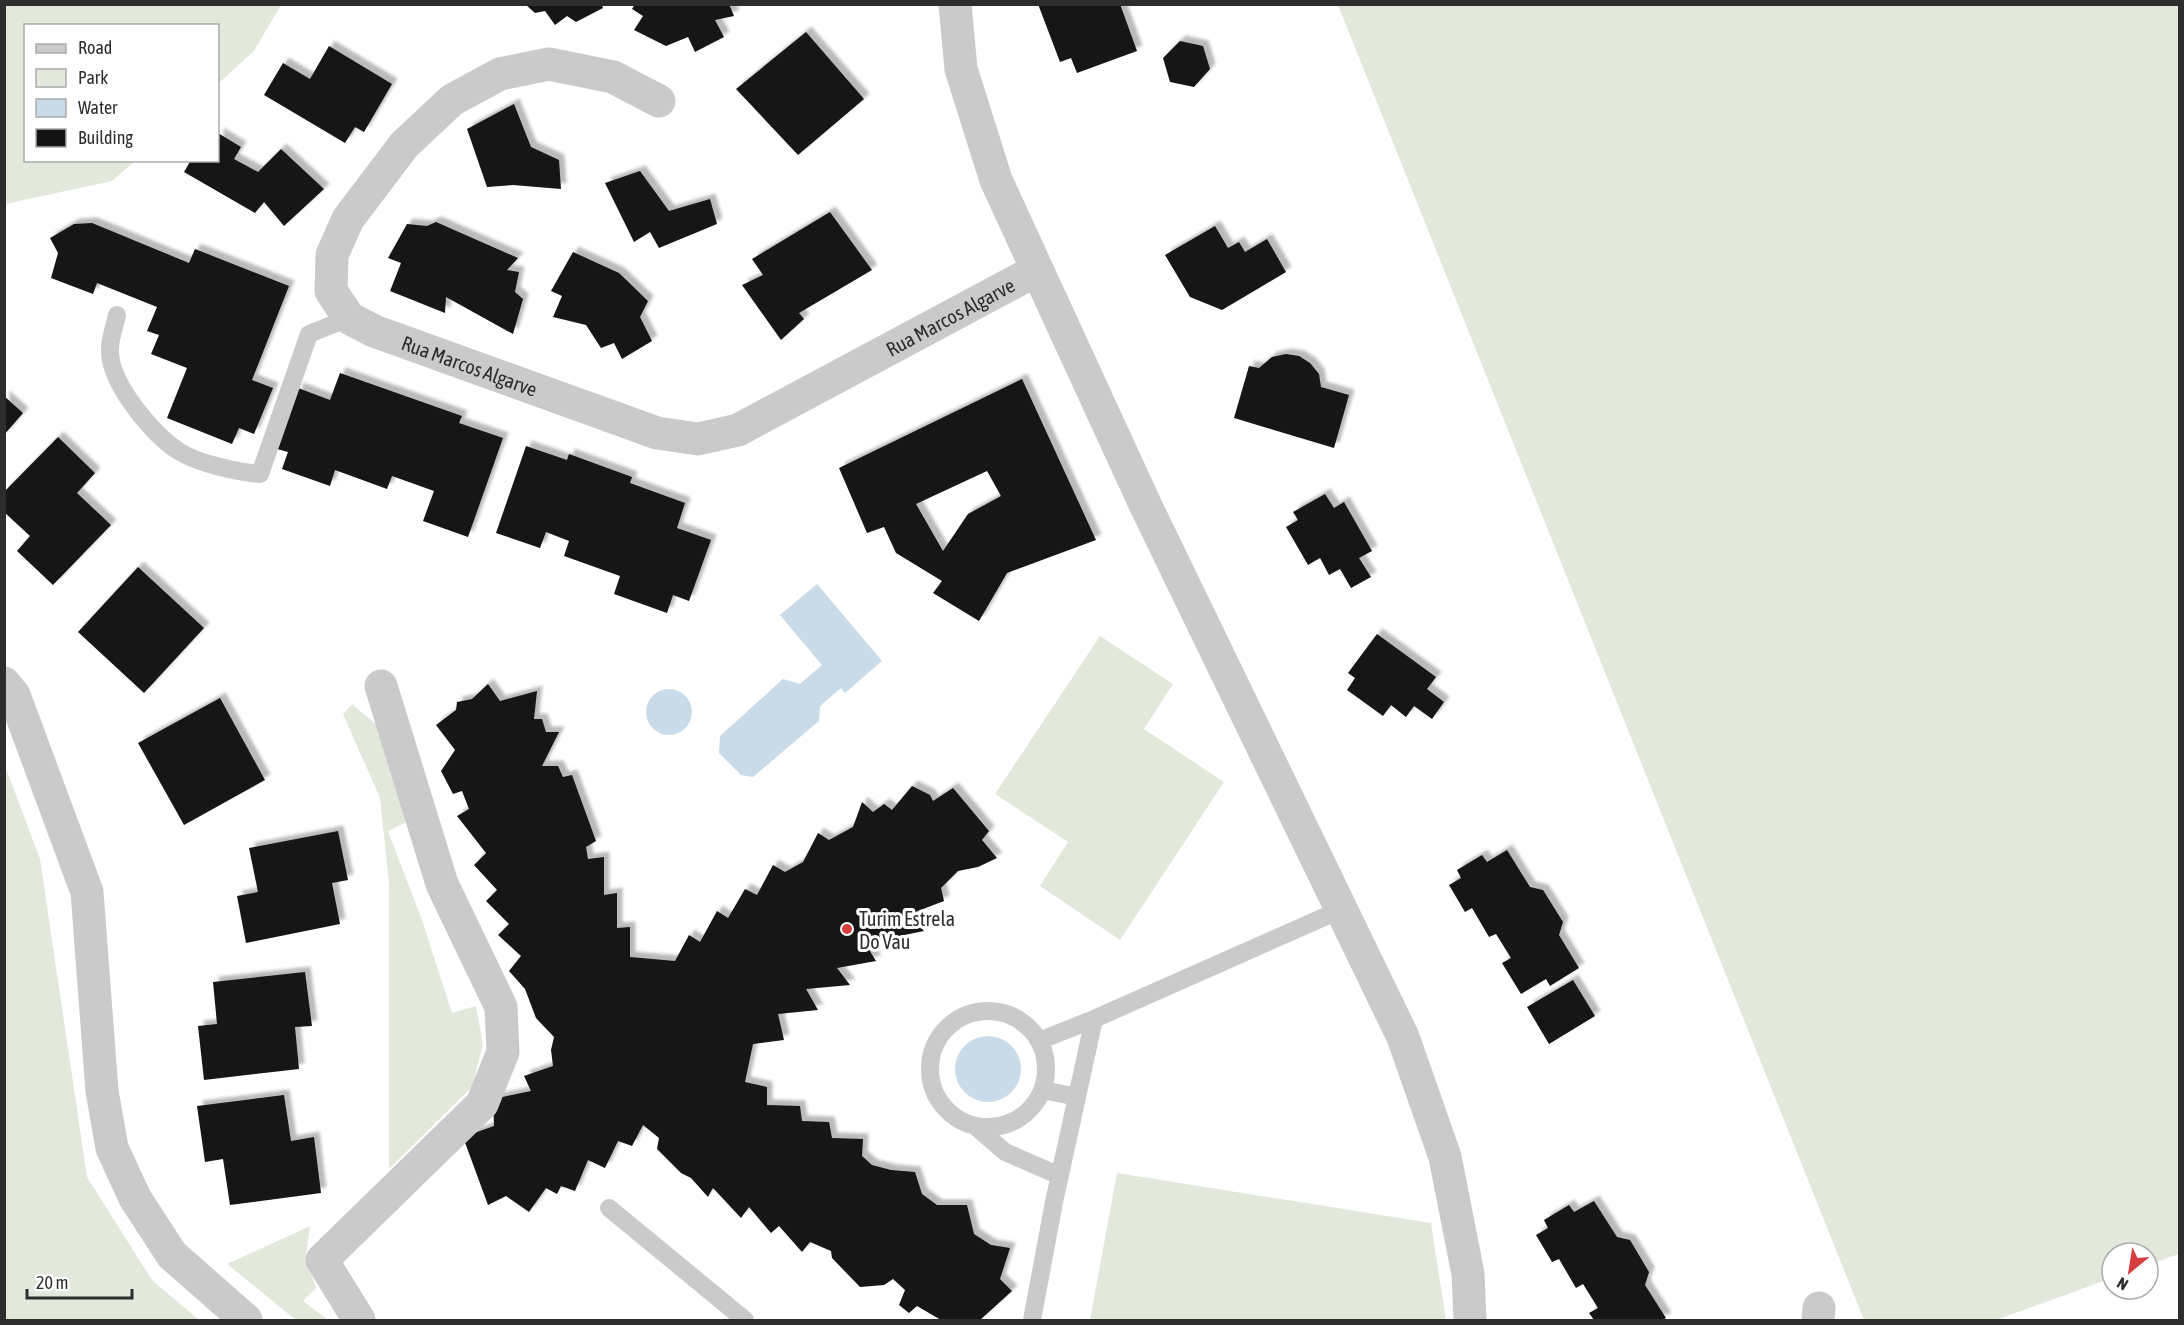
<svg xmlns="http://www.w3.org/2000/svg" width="2184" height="1325" viewBox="0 0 2184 1325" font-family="'Asap Condensed',sans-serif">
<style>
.green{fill:#e2e9db}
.water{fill:#c9dae8}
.building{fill:#141414;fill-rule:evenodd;filter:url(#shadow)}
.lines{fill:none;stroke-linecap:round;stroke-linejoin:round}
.service{stroke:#cacaca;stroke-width:18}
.minor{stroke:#cacaca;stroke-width:33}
.poi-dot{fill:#d73c3f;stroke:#fff;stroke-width:2}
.labels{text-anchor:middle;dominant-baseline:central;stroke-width:6;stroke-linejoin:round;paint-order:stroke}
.street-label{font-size:20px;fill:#2d2d2d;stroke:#fff}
.poi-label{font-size:20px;fill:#2d2d2d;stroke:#fff;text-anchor:start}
</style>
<defs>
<filter id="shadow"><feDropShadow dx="5.5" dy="-5.5" stdDeviation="1.5" flood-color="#0004"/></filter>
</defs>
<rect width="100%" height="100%" fill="#fff"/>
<path class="green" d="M4,5L5,4L281,5L254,51L218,84V26H26V160L135,161L112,181L5,204Z
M1338,5H2179V1254L2148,1265V1253H2112V1278L1996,1320H1864Z
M1100,636L1173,684L1144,729L1224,782L1120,940L1040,886L1068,842L995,794Z
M352,704L377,725L409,821L388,831L422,920L452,1013L476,1006L483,1045L472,1087L389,1169V882L380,798L343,714Z
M4,763L40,859L87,1177L152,1280L199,1320H5Z
M1117,1173L1431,1223L1446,1320H1090Z
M310,1226L306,1256L316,1288L303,1301L328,1320H296L227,1264Z"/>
<path class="water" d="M817,584L882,661L845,693L841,688L820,706L819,721L753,777L741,775L719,753L720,736L783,679L800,684L822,665L780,615Z
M646 712a23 23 0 1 1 46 0a23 23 0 1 1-46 0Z
M955 1069a33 33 0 1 1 66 0a33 33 0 1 1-66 0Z"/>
<path class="building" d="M525,4H601L603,8L576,22L567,16L555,25L545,11L535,13Z
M635,4H729L734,16L715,20L724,37L695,52L688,37L666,46L634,30L643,16L632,9Z
M1038,4H1120L1137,51L1077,73L1071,58L1060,62Z
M806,32L864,99L798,155L736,89Z
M1180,41L1203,46L1210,69L1194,87L1170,82L1163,58Z
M329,46L392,84L364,132L355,127L345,143L264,95L283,63L310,79Z
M514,104L531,147L559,160L561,189L513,185L487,187L467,129Z
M218,133L241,147L234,159L258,172L281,149L324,189L284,226L264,202L255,213L184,172L191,160H218Z
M640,171L669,211L710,199L717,224L659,248L650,232L634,242L605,183Z
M830,212L872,270L799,313L804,319L781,340L742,285L763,275L752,259Z
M436,222L518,258L507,270L519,272L515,292L523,299L513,334L446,297L445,313L390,291L401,263L388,258L407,224L427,226Z
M92,223L189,263L195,249L289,286L252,380L273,388L254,434L239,428L232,444L167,418L187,368L151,354L159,335L147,331L157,307L97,283L93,294L51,278L58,253L50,238L74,224Z
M1215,226L1228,248L1239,242L1245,252L1267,239L1286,272L1222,310L1190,297L1165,255Z
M573,252L619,273L648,301L640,317L652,341L622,359L614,343L601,348L586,325L553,317L562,296L551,291Z
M1286,354L1299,356L1310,363L1319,374L1321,387L1349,395L1334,448L1234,418L1249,366L1259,368L1272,357Z
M340,373L462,416L459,423L503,438L468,537L423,521L434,491L392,476L387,489L335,470L330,486L282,469L288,452L277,449L298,388L330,400Z
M1022,379L1096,540L1007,573L979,621L933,593L942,581L896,553L884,527L867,533L839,468ZM987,471L1001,496L968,514L943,551L916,504Z
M4,396L23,413L4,435Z
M58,437L95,473L77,493L111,525L53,585L17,551L30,536L4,512V492Z
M526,446L567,460L569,454L632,477L630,483L685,503L677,528L711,540L689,601L673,595L667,613L614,594L620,576L564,556L569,541L546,532L540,548L496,533Z
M1325,494L1334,508L1344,502L1372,551L1359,558L1371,577L1351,588L1340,569L1329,575L1320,558L1308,565L1286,527L1298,520L1293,512Z
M138,567L204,628L144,693L78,632Z
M1377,634L1436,677L1427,689L1444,702L1432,719L1414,706L1406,717L1391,705L1383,716L1347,690L1355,678L1348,673Z
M488,684L500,701L537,691L534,719H542L546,732H559L542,766H558L563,777L572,775L596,841L586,847L588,859L604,857V895L617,893V928L630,927V957L675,961L689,935L700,942L717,911L728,918L745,889L757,895L773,865L785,872L803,862L818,833L829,840L853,827L862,802L873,812L884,804L892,810L912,786L930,795L933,801L953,788L989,831L982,840L997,858L978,867L958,871L941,888L944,901L910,914L924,931L865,943L876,961L837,968L850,985L806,989L818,1010L778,1014L784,1040L753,1044L745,1082L767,1087V1105L800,1106L802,1121L829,1122L832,1138L863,1139L862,1156L872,1165L891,1170L915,1172L922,1194L937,1205H967L974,1234L991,1245L1010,1248L1000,1279L1012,1291L980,1320H941L917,1306L909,1313L899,1305L905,1290L893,1279L884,1285L860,1287L832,1258L831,1251L810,1242L802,1252L779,1226L771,1233L749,1207L741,1218L713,1188L708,1197L691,1178L681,1173L657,1149L659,1138L643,1125L632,1146L618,1141L605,1168L588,1160L575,1191L561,1186L557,1194L546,1188L529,1212L506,1196L488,1205L463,1137L494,1126L493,1099L531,1091L524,1076L553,1066L551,1050L554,1037L536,1018L525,989L509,971L521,956L498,935L509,924L486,901L497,890L474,865L486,853L457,816L469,809L462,791L453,794L441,771L455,750L436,725L456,710L457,702L472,699Z
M220,698L265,780L184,825L138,743Z
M338,831L348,880L332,883L340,924L246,943L237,896L258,892L249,848Z
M1507,850L1530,887L1543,890L1563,922L1559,935L1579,968L1550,986L1546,979L1521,994L1502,963L1511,958L1496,934L1489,937L1472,908L1465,912L1449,885L1461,878L1457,870L1482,855L1487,862Z
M305,972L312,1026L295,1027L299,1069L204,1080L198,1026L217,1024L213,982Z
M1573,980L1595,1016L1549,1044L1527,1007Z
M284,1095L291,1141L314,1137L321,1193L230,1205L223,1159L205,1162L197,1106Z
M1594,1201L1617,1237L1630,1240L1649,1272L1645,1285L1666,1318L1662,1320H1594L1589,1313L1598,1308L1583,1284L1576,1288L1559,1259L1552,1262L1536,1235L1548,1228L1544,1220L1569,1205L1574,1212Z"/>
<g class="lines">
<path class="service" d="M117,315C115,326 109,340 110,352C111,385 153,435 180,452C200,464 238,472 260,474L309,334L349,318
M930 1069a58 58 0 1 1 116 0a58 58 0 1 1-116 0Z
M1039,1041L1094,1019
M1043,1090L1077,1097
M975,1126L1005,1152L1060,1176
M609,1208L745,1320
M1032,1320L1054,1202L1094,1019L1340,910"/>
<g class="minor">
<path d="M955,4L961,69L996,180L1144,502L1403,1037L1445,1157L1468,1274L1470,1320"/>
<path id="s1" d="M659,101L613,77L549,64L500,74L452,100L404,145L348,219L332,255L331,291L349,318L374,331L657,433L698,439L738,430L1035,271"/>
<path d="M4,683L14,695L87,892L102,1091L112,1148L135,1198L172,1255L246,1320"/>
<path d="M359,1320L322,1260L482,1104L503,1052L501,1007L442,884L381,686"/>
<path d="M1818,1320L1819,1308"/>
</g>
</g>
<circle class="poi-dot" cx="847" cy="929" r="6"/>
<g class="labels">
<g class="street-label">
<text stroke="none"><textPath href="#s1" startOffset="1140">Rua Marcos Algarve</textPath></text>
<text stroke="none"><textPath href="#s1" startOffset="618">Rua Marcos Algarve</textPath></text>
</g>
<g class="poi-label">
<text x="859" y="918">Turim Estrela<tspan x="859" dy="23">Do Vau</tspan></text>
</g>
</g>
<rect width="2184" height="1325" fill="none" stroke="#2d2d2d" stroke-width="12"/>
<rect x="24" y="24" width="195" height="138" fill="#ffffff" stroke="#ababab" stroke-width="1.5"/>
<rect x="36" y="44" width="30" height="9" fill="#cacaca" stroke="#ababab" stroke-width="1.5"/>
<text x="78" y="54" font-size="18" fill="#2d2d2d">Road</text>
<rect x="36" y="69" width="30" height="18" fill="#e2e9db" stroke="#ababab" stroke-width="1.5"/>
<text x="78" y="84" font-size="18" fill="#2d2d2d">Park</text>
<rect x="36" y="99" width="30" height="18" fill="#c9dae8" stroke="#ababab" stroke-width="1.5"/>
<text x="78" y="114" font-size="18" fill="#2d2d2d">Water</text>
<rect x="36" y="129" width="30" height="18" fill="#141414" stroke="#ababab" stroke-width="1.5"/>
<text x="78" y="144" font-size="18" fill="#2d2d2d">Building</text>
<g transform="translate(2130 1271) rotate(210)"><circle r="28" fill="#ffffff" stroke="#ababab" stroke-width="1.5"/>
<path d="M0-4.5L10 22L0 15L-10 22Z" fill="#d73c3f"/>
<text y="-9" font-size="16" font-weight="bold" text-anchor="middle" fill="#2d2d2d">N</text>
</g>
<path d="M27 1289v9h105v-9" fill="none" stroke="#2d2d2d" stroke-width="3"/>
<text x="36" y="1289" font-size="18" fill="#2d2d2d" stroke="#ffffff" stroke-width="4.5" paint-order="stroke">20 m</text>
</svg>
